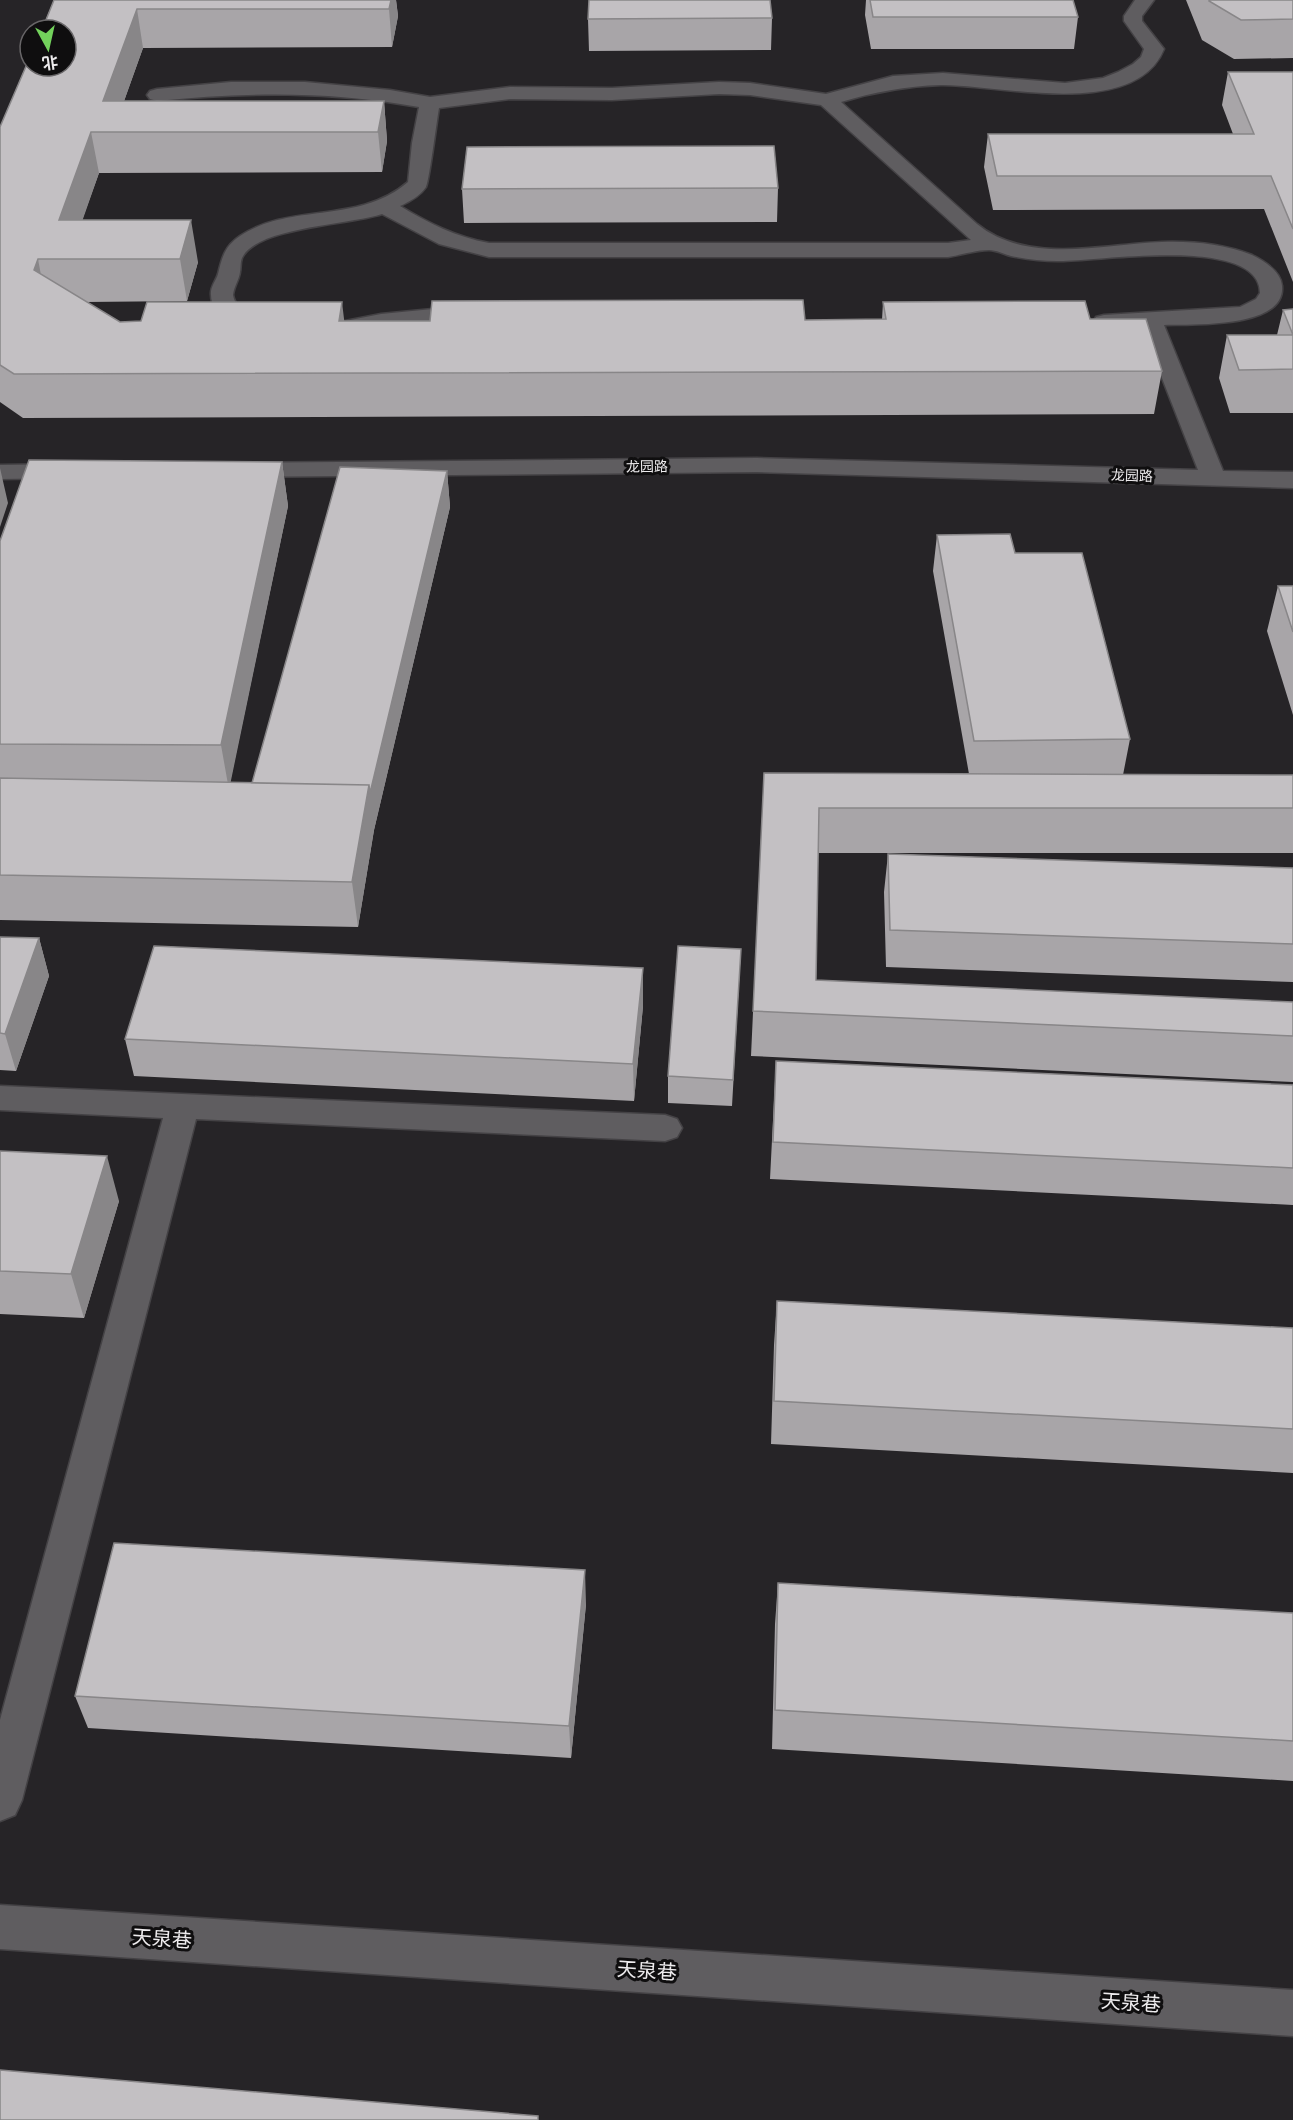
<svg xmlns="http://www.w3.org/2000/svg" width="1293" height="2120" viewBox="0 0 1293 2120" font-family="Manrope,'Noto Sans SC',sans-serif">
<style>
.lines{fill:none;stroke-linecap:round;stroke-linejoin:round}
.minor-casing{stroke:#444245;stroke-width:3}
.minor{fill:#5f5d60;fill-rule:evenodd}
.wall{fill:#a8a5a8}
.shaded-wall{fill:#888688}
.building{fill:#c3c0c3;stroke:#888688;stroke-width:1.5}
.labels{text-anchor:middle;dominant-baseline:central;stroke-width:6;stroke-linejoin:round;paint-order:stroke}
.far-street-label{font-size:14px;fill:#edebed;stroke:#0f0e0f}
.near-street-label{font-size:20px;fill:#edebed;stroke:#0f0e0f}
</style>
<rect width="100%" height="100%" fill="#262427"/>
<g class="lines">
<defs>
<path id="minor" d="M1135,0H1154L1142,16V21L1164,49C1135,121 997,84 941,85C906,86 874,92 841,102L977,224C1027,265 1103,244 1162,242C1193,241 1223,244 1252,255C1264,261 1281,271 1282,286C1286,329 1191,324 1164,325L1223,471L1293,472V488L757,472L239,477L230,475L227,470L230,465L239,463L757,458L1198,470L1142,327L1104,329L1096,327L1093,322L1096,317L1104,315L1240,307L1256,299L1260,293C1260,234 1094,262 1057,261C1042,261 1026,259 1011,256C1004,254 996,250 989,250C976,250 961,255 948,257H489L439,244L382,214C349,225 256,227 242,258C240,263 241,268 240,272C239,280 234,286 233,295C237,316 259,312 270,327L266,332C246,337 211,318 211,295C210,287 216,281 218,274C222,257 225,246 240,236C291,202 358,225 408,182L412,143L419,107C329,91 248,92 157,101L150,99L147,95L150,91L157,89L231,82H305L390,90L430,97L510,87L612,88L719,82L750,83L826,94L893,76L943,73L1065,83L1103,78L1118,72L1133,64L1141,57L1144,49L1124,21V16ZM719,94L750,95L821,105L971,240L948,243H489C456,237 428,223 400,206C409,202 420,196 426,187C429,183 437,119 439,108L510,99L612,100Z
M474,305L482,307L485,312L482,317L381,328L338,336L330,334L326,329L330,324L381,314Z
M70,464L79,466L82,471L79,476L70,478L0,479V465Z
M0,1086L665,1115L677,1119L682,1128L677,1137L665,1141L196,1119L22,1800L15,1815L0,1821V1720L163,1118L0,1110Z
M0,1905L1293,1990V2036L0,1949Z"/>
</defs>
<use href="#minor" class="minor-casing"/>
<use href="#minor" class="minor"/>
</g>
<path class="wall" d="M54,0H396L398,16L392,47L143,48L124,101H384L387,141L382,172L99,173L82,220L198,262L187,301L86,302L120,322L882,320L883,302L1090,319L1162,371L1154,414L23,418L0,402V127Z
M866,0H1073L1078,17L1074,49H871L865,15Z
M1186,0H1293V58L1234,59L1202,40Z
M772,18L771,50L589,51L588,19Z
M1228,72H1293V282L1264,209L993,210L984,167L988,134H1233L1222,105Z
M778,188L777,222L464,223L462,189Z
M1293,309V413H1230L1219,378L1227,335H1277L1283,310Z
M282,462L288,506L230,782L252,783L447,471L450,507L374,830L358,927L0,920V541Z
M937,535L1015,553L1130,739L1123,775H1293V853H818L816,980L1293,1036V1082L751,1056L764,773L969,774L933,571Z
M1278,586H1293V715L1267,631Z
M888,854L1293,868V982L886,967L884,892Z
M0,937L39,938L49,976L16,1071L0,1070Z
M741,949L732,1106L668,1103V1076Z
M643,968V1006L634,1101L134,1076L125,1039Z
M776,1061L1293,1085V1205L770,1179Z
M0,1151L119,1201L84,1318L0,1314Z
M777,1301L1293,1328V1473L771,1444L774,1345Z
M778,1583L1293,1613V1781L772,1749L775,1624Z
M586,1604L571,1758L88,1728L75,1696Z"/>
<path class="shaded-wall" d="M391,0H396L398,16L392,47L389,9Z
M137,9L143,48L113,132L103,101Z
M384,101L387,141L382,172L378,132Z
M91,132L99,173L69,259L59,220Z
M191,220L198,262L187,301L180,259Z
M38,259L46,302L34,270Z
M342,302L347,344L339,321Z
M282,462L288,506L229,790L221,745Z
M0,468L8,503L0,527Z
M447,471L450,507L374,830L358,927L352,882L369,785Z
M39,938L49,976L16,1071L5,1034Z
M643,968V1006L634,1101L633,1064Z
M107,1156L119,1201L84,1318L71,1274Z
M585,1570L586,1604L571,1758L569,1726Z"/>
<path class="building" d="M54,0H391L389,9H137L103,101H384L378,132H91L59,220H191L180,259H38L34,270L120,322L141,321L147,302H342L339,321H430L432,301L803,300L805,320L886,319L883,302L1085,301L1090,319H1146L1162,371L14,374L0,365V127L30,57V66H66V30H42Z
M589,0H770L772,18L588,19Z
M870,0H1073L1078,17H873Z
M1209,0H1293V19L1241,20L1209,1Z
M1228,72H1293V229L1271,176H997L988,134H1254Z
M774,146L778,188L462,189L467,147Z
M1293,309V369L1239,370L1227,335H1293L1283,310Z
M29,460L282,462L221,745L0,744V541Z
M340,467L447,471L370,793L369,785L252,783Z
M1010,534L1015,553H1082L1130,739L974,741L937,535Z
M1278,586H1293V632Z
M764,773L1293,775V808H819L816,980L1293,1002V1036L753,1011Z
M0,778L369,785L352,882L0,875Z
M888,854L1293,868V944L890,930Z
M0,937L39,938L5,1034L0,1033Z
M154,946L643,968L633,1064L125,1039Z
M678,946L741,949L733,1080L668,1076Z
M776,1061L1293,1085V1168L773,1142Z
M0,1151L107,1156L71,1274L0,1271Z
M777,1301L1293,1328V1429L774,1401Z
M114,1543L585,1570L569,1726L75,1696Z
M778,1583L1293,1613V1741L775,1710Z
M0,2070L538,2116V2120H0Z"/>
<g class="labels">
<g class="far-street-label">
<text transform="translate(647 466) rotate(-1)">龙园路</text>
<text transform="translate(1132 475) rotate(2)">龙园路</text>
</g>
<g class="near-street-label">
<text transform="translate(162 1938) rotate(4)">天泉巷</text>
<text transform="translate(647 1970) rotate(4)">天泉巷</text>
<text transform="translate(1131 2002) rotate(4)">天泉巷</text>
</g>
</g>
<g transform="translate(48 48) rotate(172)"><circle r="28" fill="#0f0e0f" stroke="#686668" stroke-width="1.5"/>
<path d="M0-4.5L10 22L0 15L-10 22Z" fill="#73d25c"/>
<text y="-9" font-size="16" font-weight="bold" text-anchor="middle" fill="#edebed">北</text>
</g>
</svg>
